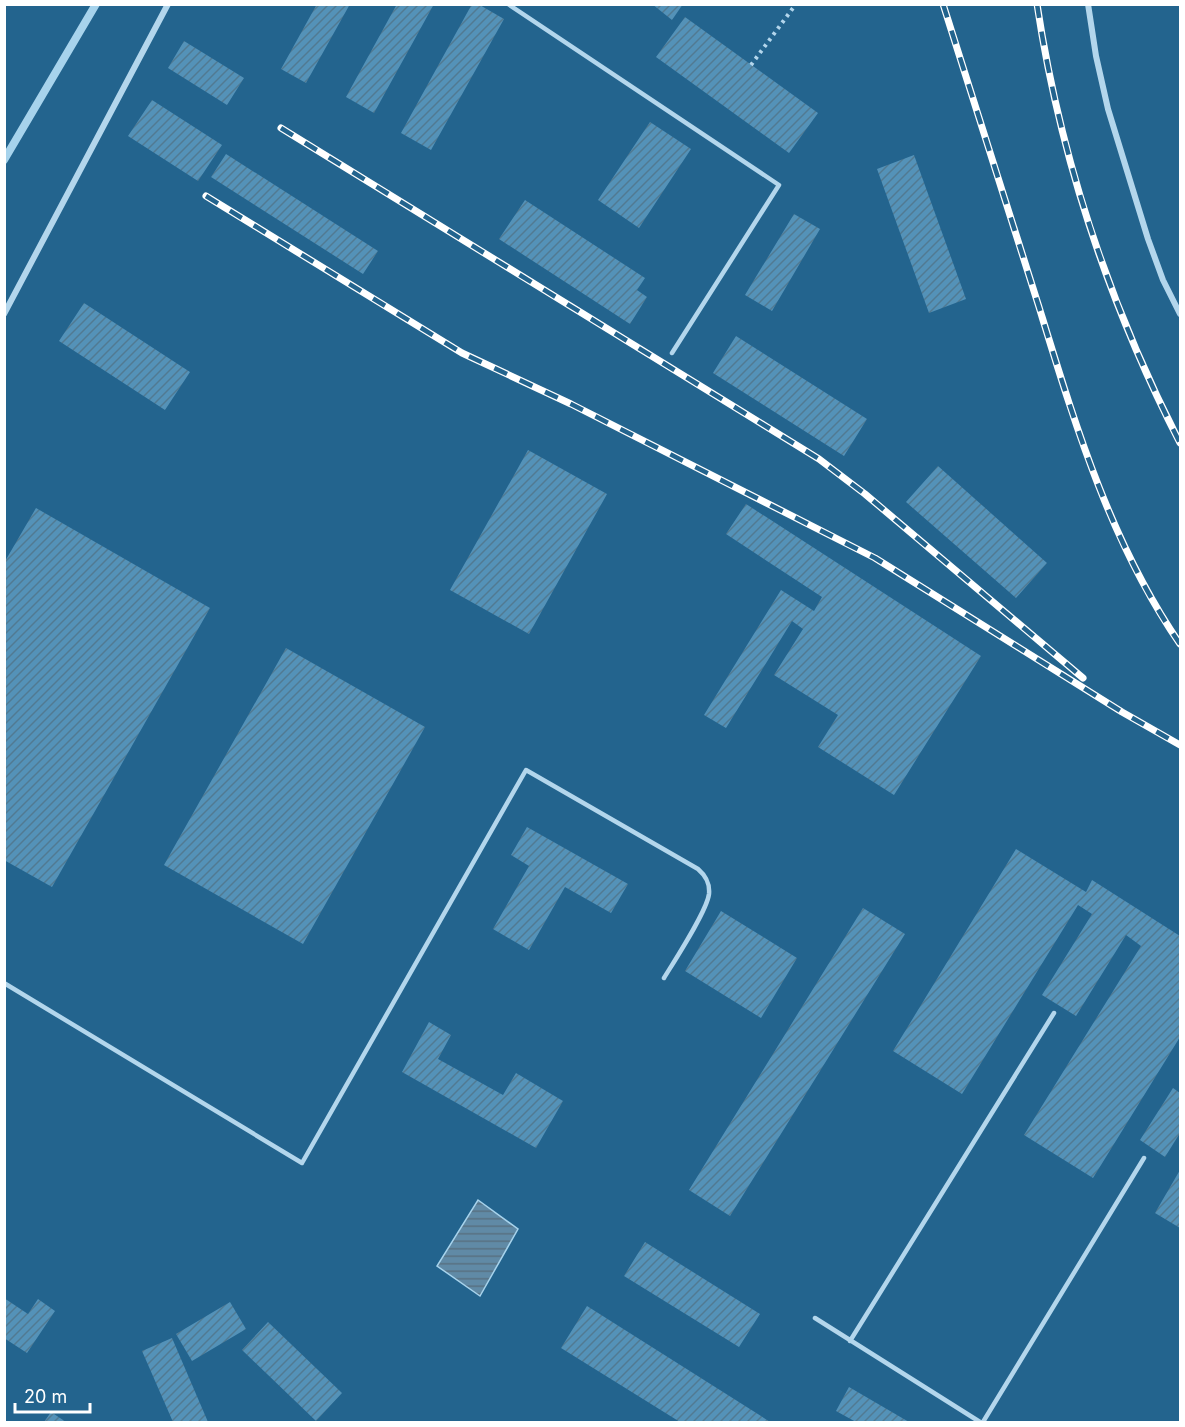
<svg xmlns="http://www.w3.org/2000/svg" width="1185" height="1427" viewBox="0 0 1185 1427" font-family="Inter,sans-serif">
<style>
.water{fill:url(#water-rules);stroke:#a7d3ec;stroke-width:1.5}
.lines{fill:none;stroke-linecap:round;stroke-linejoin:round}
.stream{stroke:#a7d3ec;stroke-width:8}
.building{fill:url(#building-hatch)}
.path{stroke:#b3d6ec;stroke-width:4;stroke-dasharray:3 4.5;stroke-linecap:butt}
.service{stroke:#b3d6ec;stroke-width:4.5}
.minor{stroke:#b3d6ec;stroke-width:6}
.rail-casing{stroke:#fff;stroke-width:7}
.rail{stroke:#23648e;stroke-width:4.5;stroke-dasharray:14;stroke-linecap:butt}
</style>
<defs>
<pattern id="water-rules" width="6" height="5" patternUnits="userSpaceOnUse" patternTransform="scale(1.5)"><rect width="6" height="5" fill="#608aa6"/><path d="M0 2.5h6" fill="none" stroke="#587182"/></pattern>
<pattern id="building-hatch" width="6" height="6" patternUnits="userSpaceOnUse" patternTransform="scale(1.5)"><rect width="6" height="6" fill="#5492b8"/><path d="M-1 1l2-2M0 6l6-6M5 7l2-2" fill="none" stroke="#517a92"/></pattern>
</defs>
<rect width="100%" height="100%" fill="#23648e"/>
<path class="water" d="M478,1200L518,1229L480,1296L437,1266Z"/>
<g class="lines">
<path class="stream" d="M4,160L96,4"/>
</g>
<path class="building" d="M317,4H350L306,83L281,69Z
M397,4H434L374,113L346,97Z
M472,4H478L504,19L431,150L401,133Z
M652,4H683L672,20Z
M685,17L818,113L789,153L656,57Z
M184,41L244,78L227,105L168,68Z
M152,100L222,145L198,181L128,136Z
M650,122L691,149L639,228L598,200Z
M226,154L378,251L363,274L211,177Z
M914,155L966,299L929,313L877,169Z
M525,200L645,278L637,290L647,297L630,324L499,239Z
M794,214L820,229L772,311L745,295Z
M84,303L190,372L165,410L59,341Z
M736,336L867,419L844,456L713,373Z
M528,450L607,494L529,634L450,590Z
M938,466L1047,563L1016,598L906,502Z
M746,504L981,656L894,795L818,747L838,715L774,675L803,629L792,621L726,728L704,715L781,590L814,611L822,597L726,534Z
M36,508L210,608L52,887L4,860V563Z
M286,648L425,727L303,944L164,865Z
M527,827L628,884L611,913L565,887L529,950L493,929L529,866L511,855Z
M1016,849L1086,892L1092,880L1180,936V1037L1093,1178L1024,1135L1141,946L1126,935L1076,1016L1042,995L1092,914L1078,905L962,1094L893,1051Z
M863,908L905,934L730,1216L689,1190Z
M721,911L797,958L761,1018L685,971Z
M429,1022L451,1035L438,1059L503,1095L516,1073L563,1101L536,1148L402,1072Z
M1173,1088L1180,1093V1133L1165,1157L1140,1140Z
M1180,1170V1228L1155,1213Z
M645,1242L760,1314L739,1347L624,1276Z
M4,1298L28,1314L38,1299L55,1311L27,1353L4,1338Z
M230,1302L246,1329L192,1361L176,1334Z
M587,1306L761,1416L770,1422H680L561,1348Z
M268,1322L342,1393L316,1421L242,1350Z
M172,1338L208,1422H173L142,1351Z
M849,1387L909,1422H856L836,1411Z
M51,1412L66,1422H44Z"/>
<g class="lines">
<path class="path" d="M751,65L796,4"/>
<path class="service" d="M508,4L779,185L672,353
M4,983L302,1163L526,770L698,869C706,876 710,883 709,894C707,911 675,960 664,978
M815,1318L980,1422
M850,1341L1054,1013
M983,1422L1144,1158"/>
<path class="minor" d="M1088,4L1096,56L1108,109L1148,239L1163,280L1180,314
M4,314L168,4"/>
<defs>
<path id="rail" d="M943,4C975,105 1007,206 1039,307C1075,424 1110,542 1180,644
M1037,4C1060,157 1110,306 1180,443
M281,128L819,459L865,494L1083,678
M206,196L462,353L571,404L875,558L1122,712L1180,745"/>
</defs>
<use href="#rail" class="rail-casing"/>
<use href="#rail" class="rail"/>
</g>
<rect width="1185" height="1427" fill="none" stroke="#ffffff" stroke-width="12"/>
<path d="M15 1403v9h75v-9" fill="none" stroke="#ffffff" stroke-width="3"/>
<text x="24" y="1403" font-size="18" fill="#ffffff" stroke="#23648e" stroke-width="4.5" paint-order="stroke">20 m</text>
</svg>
